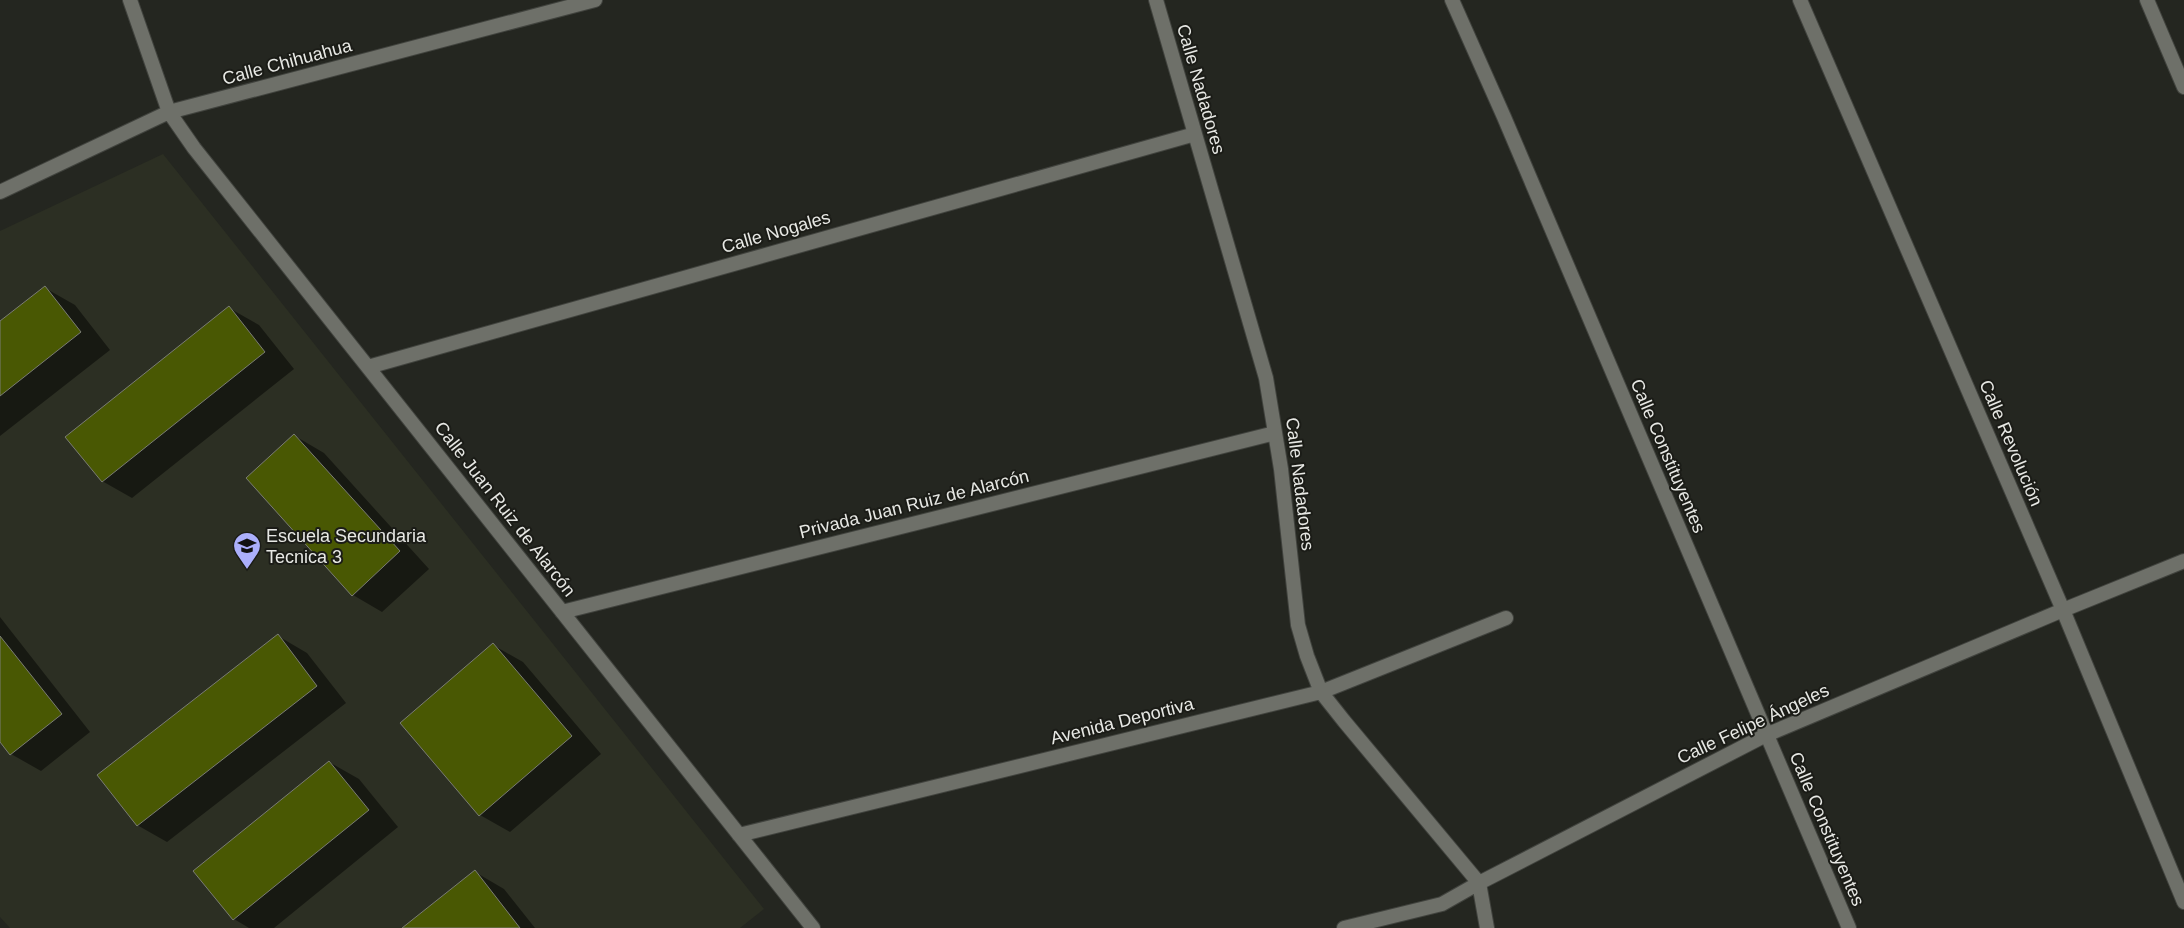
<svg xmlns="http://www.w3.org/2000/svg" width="2184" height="928" viewBox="0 0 2184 928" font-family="Arial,sans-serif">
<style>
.built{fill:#2c2f23}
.shadow{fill:#0007}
.building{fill:#495803;stroke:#7a7c74}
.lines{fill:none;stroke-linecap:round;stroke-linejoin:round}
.minor-casing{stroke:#41433e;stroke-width:16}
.minor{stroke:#6e7069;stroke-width:14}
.labels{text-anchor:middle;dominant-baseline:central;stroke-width:4;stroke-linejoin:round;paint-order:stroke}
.street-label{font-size:18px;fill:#e7e8e4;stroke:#1b1c17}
.poi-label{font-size:18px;fill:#e7e8e4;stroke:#1b1c17;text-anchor:start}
</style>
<rect width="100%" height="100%" fill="#242620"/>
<path class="built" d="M163,154L764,909L740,928H10L0,917V231Z"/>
<path class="shadow" d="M45,288L75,305L110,350L0,436V323Z
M229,308L259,325L294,369L132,498L102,481Z
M295,436L324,453L429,569L382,612L353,595Z
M0,617L90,732L41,771L11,754L0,740Z
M278,636L307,653L346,703L167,842L137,825Z
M493,645L523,662L601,754L510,832L480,815L402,723Z
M329,762L359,779L398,827L274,928H249L234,919L195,871Z
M475,872L504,889L535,928H404Z"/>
<path class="building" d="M45,286L81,332L0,396V321Z
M229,306L265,352L102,482L65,437Z
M294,434L400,551L352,596L246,478Z
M278,634L317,686L137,826L97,775Z
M0,636L62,714L10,755L0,742Z
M493,643L572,736L479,816L400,723Z
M329,761L369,810L233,920L193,871Z
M475,870L520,928H402Z"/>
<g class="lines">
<defs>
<path id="minor" d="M130,0L169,112L194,148L813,928
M1156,0L1266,378L1281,469L1298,625L1307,656L1321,692L1344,721L1479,883L1487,928
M1452,0L1504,117L1849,928
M1800,0L2063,610L2184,902
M2147,0L2184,87
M0,192L169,112L595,0
M368,367L1195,134
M562,612L1275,433
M739,835L1321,692L1506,618
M1344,928L1442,904L1479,883L1766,735L2063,610L2184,561"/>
</defs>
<use href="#minor" class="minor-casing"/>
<use href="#minor" class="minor"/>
</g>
<defs>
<symbol id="school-pin" viewBox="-11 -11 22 30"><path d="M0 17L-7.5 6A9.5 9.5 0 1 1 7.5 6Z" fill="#abaffb" stroke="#1b1c17"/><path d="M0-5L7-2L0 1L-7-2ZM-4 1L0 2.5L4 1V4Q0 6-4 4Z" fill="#111"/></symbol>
</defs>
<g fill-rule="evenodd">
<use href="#school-pin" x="231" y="530" width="32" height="43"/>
</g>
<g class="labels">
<g class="street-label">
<text transform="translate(287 62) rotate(-15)">Calle Chihuahua</text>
<text transform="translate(1201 89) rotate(74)">Calle Nadadores</text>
<text transform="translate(776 232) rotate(-16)">Calle Nogales</text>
<text transform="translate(2011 443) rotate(67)">Calle Revolución</text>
<text transform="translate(1668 456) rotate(67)">Calle Constituyentes</text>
<text transform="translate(1300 484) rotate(83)">Calle Nadadores</text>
<text transform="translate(914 504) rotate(-14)">Privada Juan Ruiz de Alarcón</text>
<text transform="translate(505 509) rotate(52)">Calle Juan Ruiz de Alarcón</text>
<text transform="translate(1122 721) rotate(-14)">Avenida Deportiva</text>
<text transform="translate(1753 724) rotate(-25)">Calle Felipe Ángeles</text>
<text transform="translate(1827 829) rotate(67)">Calle Constituyentes</text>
</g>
<g class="poi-label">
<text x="266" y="536">Escuela Secundaria<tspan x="266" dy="21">Tecnica 3</tspan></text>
</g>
</g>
</svg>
